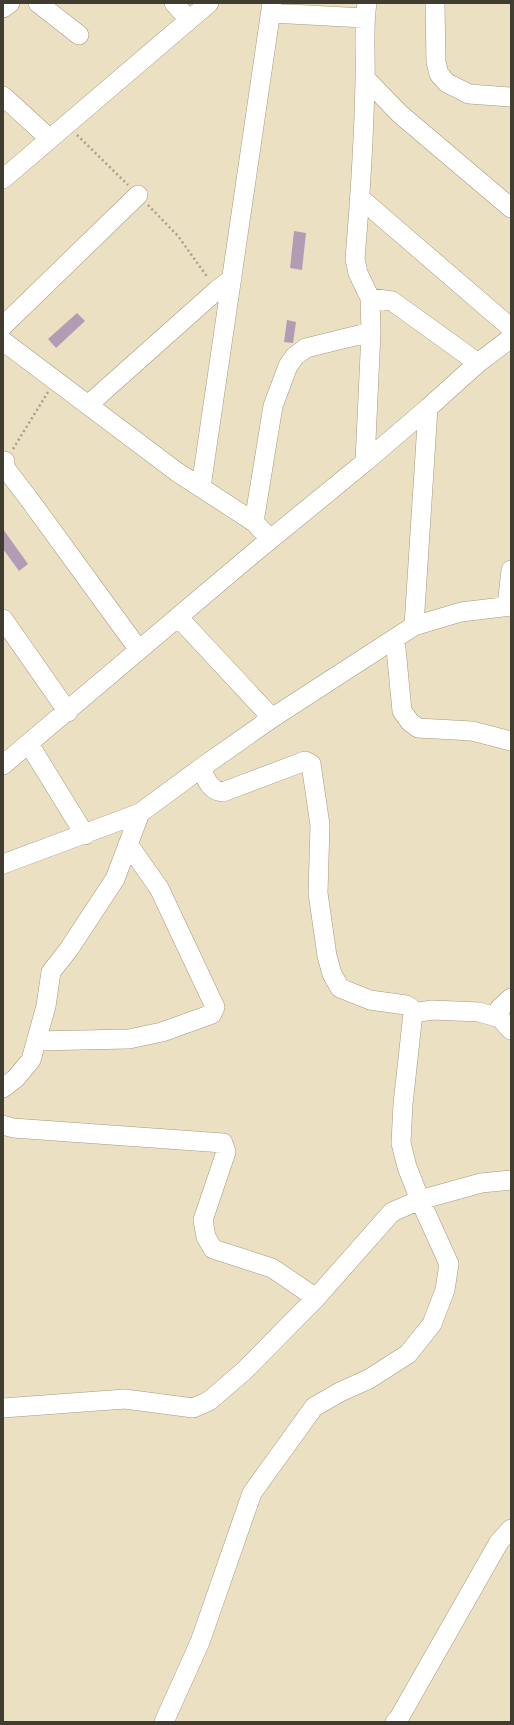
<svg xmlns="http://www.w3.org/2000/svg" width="514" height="1725" viewBox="0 0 514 1725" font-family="Mulish,sans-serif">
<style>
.building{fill:#b29cb4}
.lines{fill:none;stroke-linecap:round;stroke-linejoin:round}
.minor-casing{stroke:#a49a7e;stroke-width:20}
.path{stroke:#a79f88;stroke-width:2.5;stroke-dasharray:2 3;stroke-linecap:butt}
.minor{stroke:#fff;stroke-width:19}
</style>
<rect width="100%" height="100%" fill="#ebe0c2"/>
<path class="building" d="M294,231L306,233L302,270L290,268Z
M77,313L85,321L56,348L48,339Z
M287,320L296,322L293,343L284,342Z
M3,529L28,564L19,571L3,549Z"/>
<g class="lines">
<defs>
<path id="minor" d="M38,3L79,35
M174,3L189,20
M435,3L436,62L439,74L447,83L469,94L511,97
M3,8L10,3
M271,13L364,18
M365,78L400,114L511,208
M3,96L50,139
M3,179L209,3
M360,198L511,328
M370,298L392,301L478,363
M3,326L138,195
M3,341L177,472L254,522L270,539
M88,405L217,290L232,279
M5,461L4,466L6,469L29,499L139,650
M365,462L371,332L370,298L358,273L355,259C360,199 364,139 365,79C366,54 363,28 367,3
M201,487L272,3
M254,522L273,406L288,366L295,356L306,348L371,332
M507,606L511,570
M178,617L272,718
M3,619L68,712
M414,626L428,408
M395,638L402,711L410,722L418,728L472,731L511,741
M29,744L85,835
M3,765L255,552L365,462L428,408L478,363L511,338
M3,864L140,813L201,768L272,718L414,626L461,612L511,606
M413,1013L432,1010L479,1012L500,1018L511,1030
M500,1018V1008L511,998
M36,1041L129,1039L162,1032L212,1014L215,1007L159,888L128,844
M3,1088L16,1078L31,1060L46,1006L51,972L69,949L115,879L140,813
M3,1125L13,1128L223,1143L226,1152L203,1220L206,1237L213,1249L272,1268L316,1298
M3,1408L125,1399L193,1408L209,1401L244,1371L316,1298L392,1212L420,1200L481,1183L511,1180
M164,1722L200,1642L252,1493L314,1407L340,1392L369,1379L408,1354L432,1324L445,1290L449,1264L420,1200L407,1167L401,1143L403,1104L413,1013L411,1008L406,1005L370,1000L340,988L332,974L327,956L318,893L320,825L311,764L305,761L223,792C209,791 206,778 201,768
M395,1722L399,1718L499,1542L511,1529"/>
</defs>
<use href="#minor" class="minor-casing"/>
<path class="path" d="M77,135L128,185
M148,205L178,236L208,278
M13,449L48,392"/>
<use href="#minor" class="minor"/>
</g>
<rect width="514" height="1725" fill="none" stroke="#403c30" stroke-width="8"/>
</svg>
